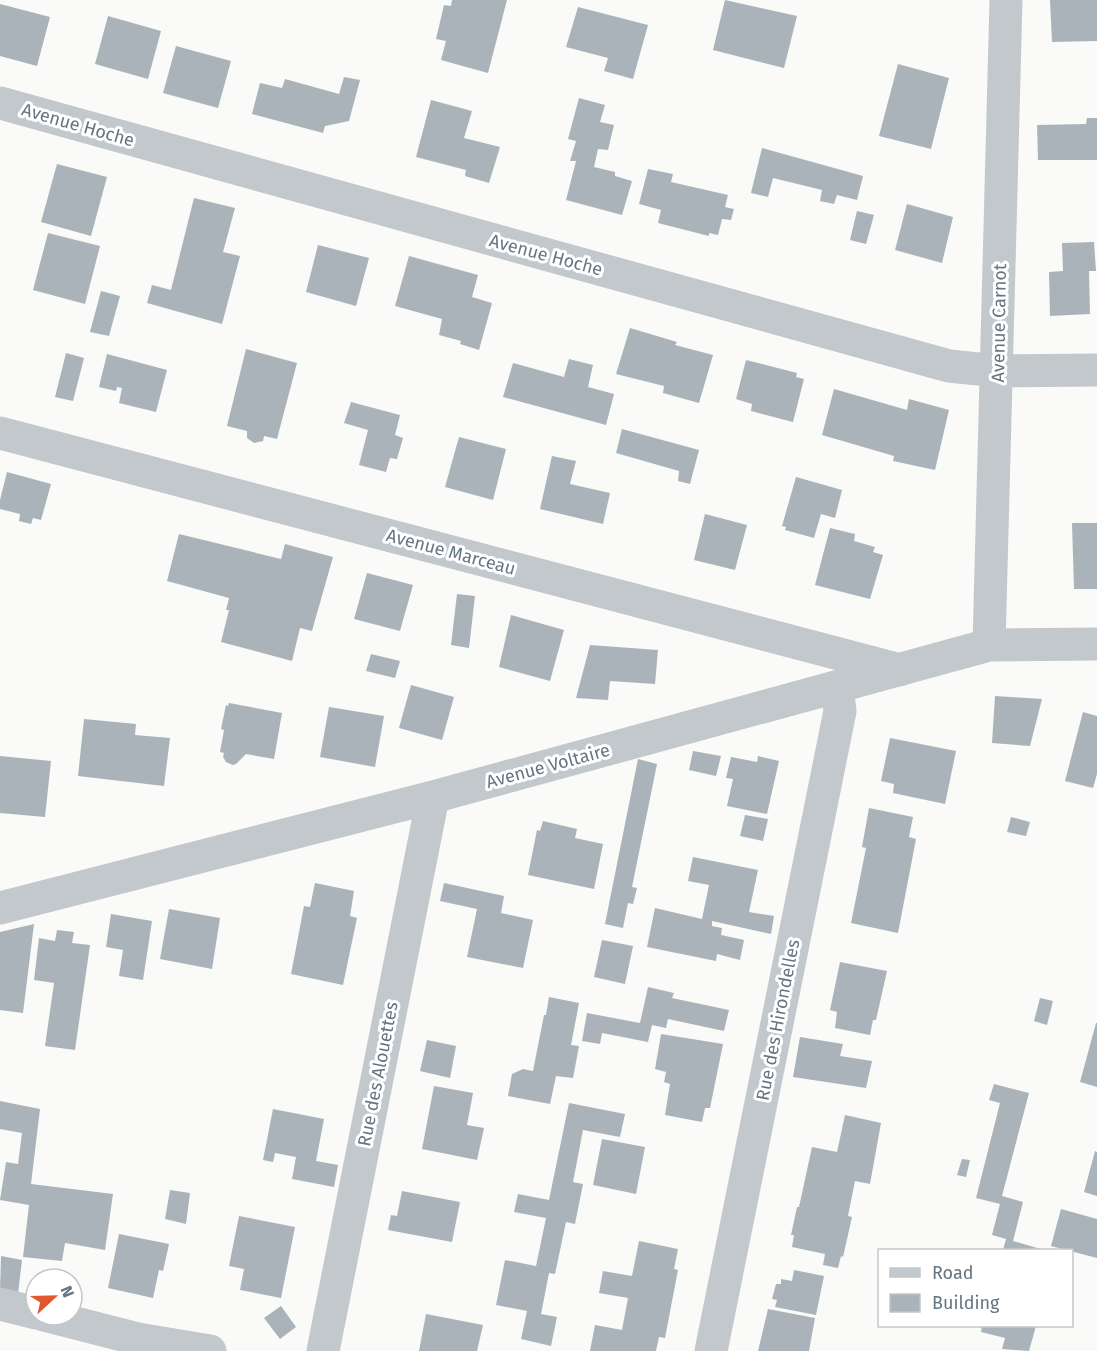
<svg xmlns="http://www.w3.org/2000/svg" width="1097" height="1351" viewBox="0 0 1097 1351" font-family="'Fira Sans',sans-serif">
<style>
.building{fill:#aab3b9}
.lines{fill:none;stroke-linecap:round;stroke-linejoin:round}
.minor{stroke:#c3c8cc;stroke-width:33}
.labels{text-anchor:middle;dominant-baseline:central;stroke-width:6;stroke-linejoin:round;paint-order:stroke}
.street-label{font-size:18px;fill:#657683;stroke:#fff}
</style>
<rect width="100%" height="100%" fill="#fafaf8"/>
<path class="building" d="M452,0H507L488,73L441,60L446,41L436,39L444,5L451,6Z
M725,0L797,16L784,68L713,50Z
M1050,0H1097V41L1052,42Z
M0,4L50,17L37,66L0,56Z
M578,7L648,25L633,79L604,71L608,58L566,47Z
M108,16L161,31L148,79L95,64Z
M176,46L231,61L218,108L163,93Z
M898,64L949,78L931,149L879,136Z
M344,77L360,80L349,121L325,126L323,133L252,114L260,83L282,88L285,79L339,94Z
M579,98L605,105L600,122L614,125L608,150L598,149L594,167L615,172V176L632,181L622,215L566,200L576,161H570L576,141L568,139Z
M431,100L472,111L464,138L500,147L489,183L465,176L466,170L416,157Z
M1087,118H1097V160H1038L1037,125L1086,124Z
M762,148L863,176L857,200L837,195L834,204L820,201L822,190L773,178L768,197L751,193Z
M57,164L107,177L91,236L41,222Z
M648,169L673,174L671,182L728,195L725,207L734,209L731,220L722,219L718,235L709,233V236L658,223L661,210L639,204Z
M194,198L235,208L223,252L240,256L222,324L147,303L152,285L171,290Z
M907,204L953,217L942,263L895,250Z
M857,211L874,215L866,244L850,240Z
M48,233L100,246L85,304L33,290Z
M1094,242L1096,271H1089L1090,314L1050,316L1049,272L1063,271L1062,243Z
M318,245L369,258L356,306L306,292Z
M409,256L478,275L472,297L492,303L479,350L460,344L461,341L439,335L442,319L395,306Z
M101,291L120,296L109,336L90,332Z
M630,328L677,342L675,345L713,355L699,403L663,393L664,386L616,374Z
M246,349L297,363L277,439L264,436L263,441L254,443L247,438V431L227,426Z
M66,353L84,358L73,401L55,397Z
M107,354L167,370L156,412L119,403L122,388L117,387L116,391L99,387Z
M569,359L593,365L588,387L614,394L606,425L503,397L513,363L564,377Z
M746,360L797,373L796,377L804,379L793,422L751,411L752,404L736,399Z
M834,389L907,410L909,399L949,410L935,470L893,461L894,456L822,435Z
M351,402L400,415L395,435L403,438L397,459L390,458L386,472L359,465L368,430L344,423Z
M622,429L699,450L690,484L678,481L679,471L616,453Z
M459,437L506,449L493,500L445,487Z
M552,456L576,461L570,484L610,493L603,524L540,509Z
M7,472L51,484L41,520L33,518L31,524L19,521L20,514L0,509V500Z
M796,477L842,490L835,518L821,514L814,538L785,530L786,527L782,526Z
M705,514L747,525L735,570L694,560Z
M1072,523H1097V589H1074Z
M830,528L855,534L854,541L875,547L873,552L883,555L870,599L815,585Z
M179,534L281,559L285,544L333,557L312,631L300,628L292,661L221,642L229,610H226L229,598L167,581Z
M367,573L413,585L400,631L354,619Z
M457,594L475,596L469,648L451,645Z
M511,615L564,630L550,681L499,667Z
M590,645L658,650L655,684L610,681L608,700L576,698Z
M371,654L400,661L395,678L366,671Z
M411,685L454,697L442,740L399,728Z
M995,696L1042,699L1030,746L992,743Z
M229,703L282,713L274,759L246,754L236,764L233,765L226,762L223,757L224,753L220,752L224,730L221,729L226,705L228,706Z
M329,707L384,716L375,767L320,757Z
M1083,712L1097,716V774L1093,788L1065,781Z
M84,719L136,724L135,735L170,738L164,786L78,776Z
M890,738L956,751L945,804L893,793L894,784L881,781Z
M693,751L721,756L716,776L689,770Z
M0,756L51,761L45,817L0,813Z
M758,756L779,761L767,814L727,806L733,779L726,778L731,757L757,762Z
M638,759L657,764L632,887L637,888L633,904L628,903L623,928L605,924Z
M869,808L913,817L909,837L916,839L898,933L851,923L866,848L862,847Z
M745,815L768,819L763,841L740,836Z
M1011,817L1030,822L1026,836L1007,832Z
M543,821L577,829L575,838L603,844L594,889L528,875L537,830L540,831Z
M693,857L758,870L749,912L774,916L771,934L712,921V926L722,928L721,935L744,940L740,960L717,954L716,961L647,947L655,908L702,919L709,885L688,881Z
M315,883L354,891L350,916L357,918L343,985L291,974L304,906L310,907Z
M444,883L504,896L501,913L533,920L523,968L467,957L477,909L440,901Z
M169,909L220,918L212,969L160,959Z
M111,914L152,921L143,980L119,976L123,950L106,947Z
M34,924L23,1013L0,1010V932Z
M57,930L74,932L72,943L90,945L75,1050L45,1046L54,983L34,980L39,938L55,941Z
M602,940L633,946L625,984L594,977Z
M840,962L887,971L876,1020H873L870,1035L835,1028L837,1012L830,1010Z
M648,987L674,993L672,998L729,1010L724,1031L668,1019L666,1028L652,1025L648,1042L602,1033L600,1044L582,1041L587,1013L640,1023Z
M549,997L579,1003L571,1045L579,1046L573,1078L556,1076L550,1104L508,1096L512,1074L523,1069L533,1071L544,1015H546Z
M1040,998L1053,1001L1047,1025L1034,1021Z
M1096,1023H1097V1087L1080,1082Z
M661,1034L723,1044L710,1108H705L702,1122L665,1115L670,1084L664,1082L666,1072L655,1069Z
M800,1037L843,1044L840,1056L872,1061L866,1088L793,1077Z
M427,1040L456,1046L450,1078L420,1071Z
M994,1084L1029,1093L1002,1196L1023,1202L1013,1241L1044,1250H1003L1006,1239L992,1235L1000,1204L976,1198L1000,1103L989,1100Z
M434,1086L473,1093L467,1125L484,1128L477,1160L422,1149Z
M0,1101L40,1109L31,1184L113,1194L105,1250L65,1243L62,1261L23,1257L29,1205L0,1200L6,1162L18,1164L22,1133L0,1129Z
M569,1103L625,1114L620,1137L583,1130L573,1182L583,1184L575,1224L566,1222L555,1274L549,1273L541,1314L557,1317L551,1346L521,1339L527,1311L496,1305L505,1260L536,1266L546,1218L514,1212L518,1194L549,1200Z
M273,1109L324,1119L316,1161L338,1165L334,1187L292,1179L296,1157L275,1153L273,1162L263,1160Z
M845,1115L881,1123L870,1184L855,1181L848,1216L852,1217L843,1257L841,1256L838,1268L823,1265L825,1254L792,1247L794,1235H791L797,1207H799L812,1147L837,1152Z
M602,1139L645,1147L636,1194L593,1185Z
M1095,1151L1097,1152V1196L1084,1192Z
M962,1159L970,1160L966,1177L957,1175Z
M170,1190L190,1193L186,1224L165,1219Z
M402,1191L460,1202L452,1242L388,1230L391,1215L397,1216Z
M1061,1209L1097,1219V1258L1051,1246Z
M239,1216L295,1227L281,1298L240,1290L244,1269L229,1266Z
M119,1234L169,1244L163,1271L159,1270L153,1298L108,1288Z
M639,1241L678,1249L674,1269L678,1270L665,1338L659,1337L656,1351H590L595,1325L622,1330L628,1298L599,1293L603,1271L632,1276Z
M1,1256L22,1260L18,1294L0,1291Z
M794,1270L824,1276L816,1315L775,1307L777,1300L772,1299L776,1284H781V1279L792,1281Z
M281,1306L296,1327L280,1339L264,1318Z
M768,1309L815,1318L809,1351H758Z
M426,1314L483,1325L477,1351H419Z
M982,1326H1036L1029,1351L1002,1349L1005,1338L981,1332Z"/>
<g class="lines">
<path class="minor" d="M0,103L949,366L998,371L1097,370
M0,433L900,670
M989,645L1006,0
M0,908L433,797L989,645L1097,644
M0,1304L36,1313
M44,1315L138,1339L210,1351
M323,1351L433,797
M711,1351L840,711L837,688"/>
</g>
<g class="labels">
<g class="street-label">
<text transform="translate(78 125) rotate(16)">Avenue Hoche</text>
<text transform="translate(546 255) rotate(15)">Avenue Hoche</text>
<text transform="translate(999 323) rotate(-89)">Avenue Carnot</text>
<text transform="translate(451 552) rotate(15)">Avenue Marceau</text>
<text transform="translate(548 766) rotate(-15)">Avenue Voltaire</text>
<text transform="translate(778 1020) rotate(-79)">Rue des Hirondelles</text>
<text transform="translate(378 1074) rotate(-79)">Rue des Alouettes</text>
</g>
</g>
<rect x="878" y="1249" width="195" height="78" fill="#ffffff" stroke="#c1c8cd" stroke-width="1.5"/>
<rect x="890" y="1268" width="30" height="9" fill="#c3c8cc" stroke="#c1c8cd" stroke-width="1.5"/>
<text x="932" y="1279" font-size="18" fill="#657683">Road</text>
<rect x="890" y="1294" width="30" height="18" fill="#aab3b9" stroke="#c1c8cd" stroke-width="1.5"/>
<text x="932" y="1309" font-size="18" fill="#657683">Building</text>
<g transform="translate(54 1297) rotate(68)"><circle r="28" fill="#ffffff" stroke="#c1c8cd" stroke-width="1.5"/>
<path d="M0-4.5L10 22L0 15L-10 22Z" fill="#e4572e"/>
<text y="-9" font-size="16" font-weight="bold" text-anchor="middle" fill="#657683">N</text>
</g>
</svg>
